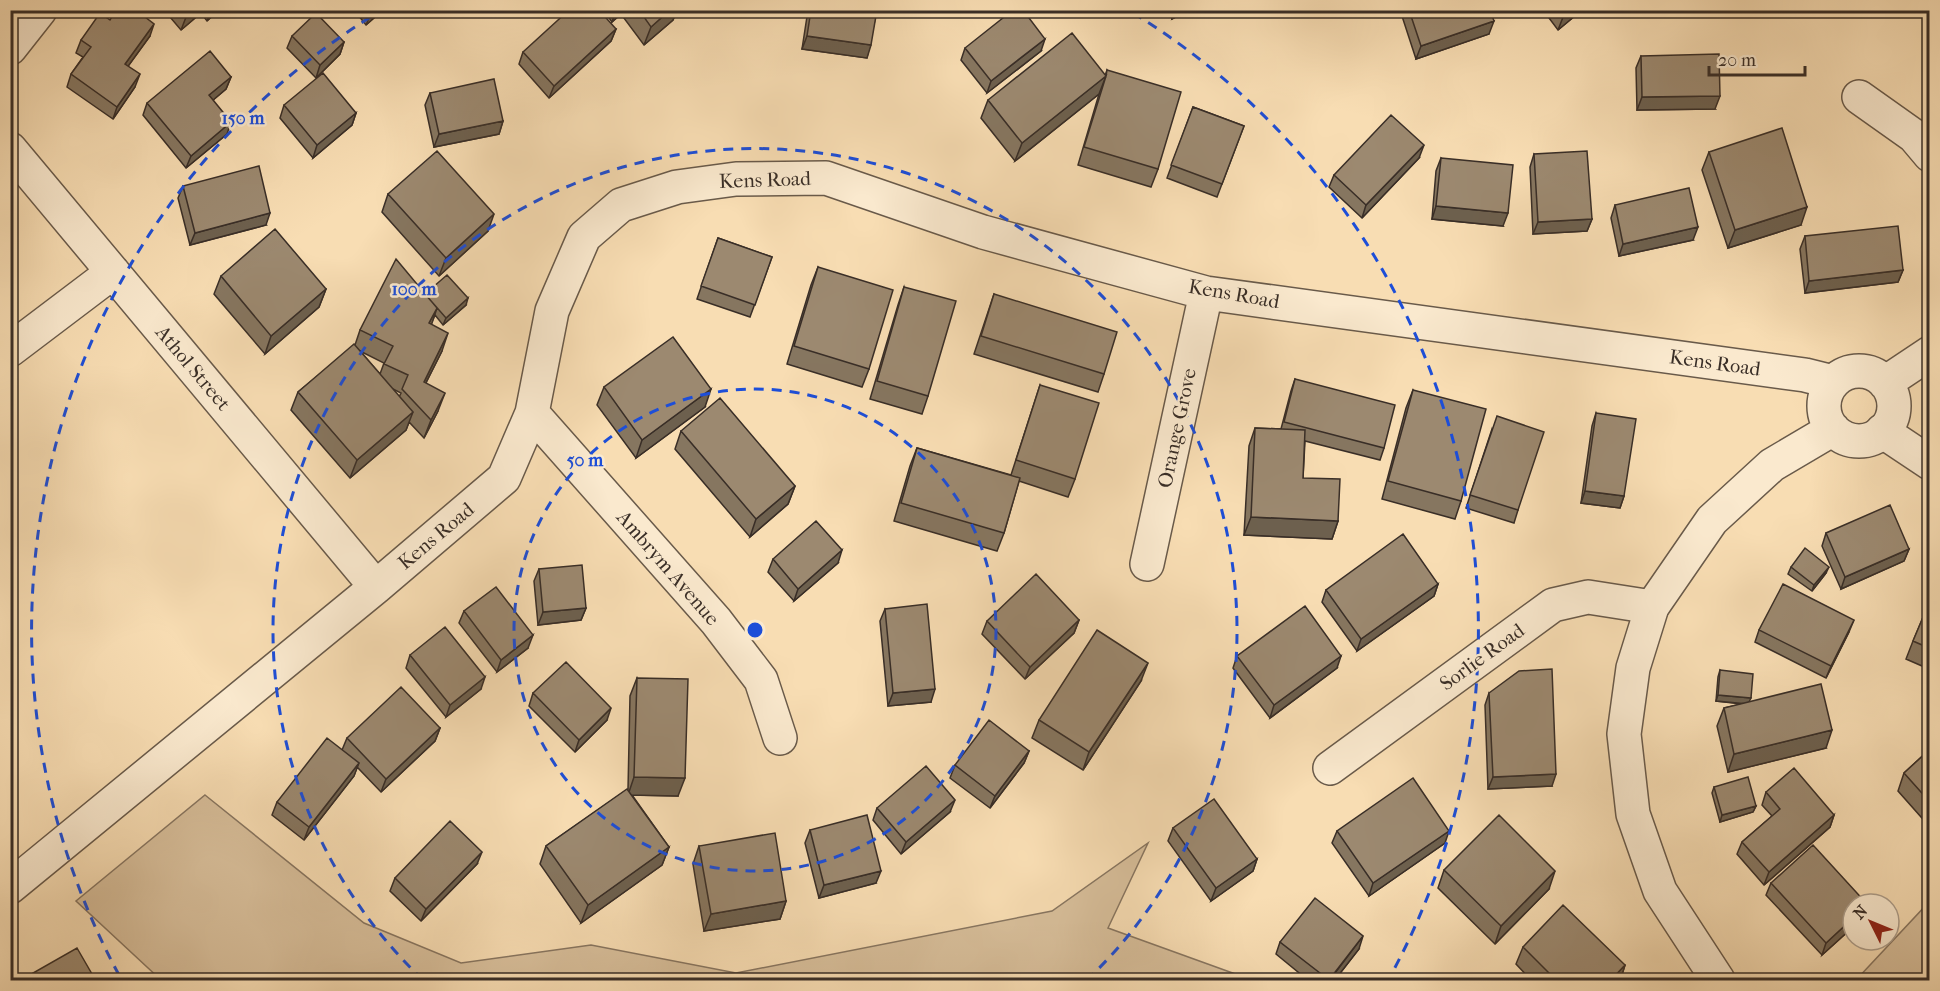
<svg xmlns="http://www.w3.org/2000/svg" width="1940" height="991" viewBox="0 0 1940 991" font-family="'IM FELL French Canon',serif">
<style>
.green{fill:#d8bf9b;stroke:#887661;stroke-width:1.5}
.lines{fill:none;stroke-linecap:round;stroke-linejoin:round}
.minor-casing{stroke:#695a4a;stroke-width:36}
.tertiary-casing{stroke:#695a4a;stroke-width:36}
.minor{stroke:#fae9ce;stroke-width:33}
.tertiary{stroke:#fae9ce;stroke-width:33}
.wall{fill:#867660;stroke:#392e27;stroke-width:1.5;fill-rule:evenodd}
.shaded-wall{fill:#6d604e;stroke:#392e27;stroke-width:1.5}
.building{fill:#9c8970;stroke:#392e27;stroke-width:1.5}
.ring{fill:none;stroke:#1d4ed8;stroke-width:3;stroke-dasharray:10 8}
.labels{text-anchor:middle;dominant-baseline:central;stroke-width:5;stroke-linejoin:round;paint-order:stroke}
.street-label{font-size:20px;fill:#392e27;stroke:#fae9ce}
.centre{fill:#1d4ed8;stroke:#fae9ce;stroke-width:3}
.ring-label{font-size:18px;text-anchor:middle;font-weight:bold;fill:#1d4ed8;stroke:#fae9ce;stroke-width:5;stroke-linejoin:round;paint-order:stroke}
</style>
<rect width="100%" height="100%" fill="#f8ddb3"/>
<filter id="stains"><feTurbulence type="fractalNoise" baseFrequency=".00333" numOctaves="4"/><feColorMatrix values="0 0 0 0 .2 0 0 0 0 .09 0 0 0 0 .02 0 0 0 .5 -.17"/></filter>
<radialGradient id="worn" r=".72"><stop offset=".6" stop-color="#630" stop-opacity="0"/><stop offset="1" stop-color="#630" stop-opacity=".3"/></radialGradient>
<path class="green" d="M205,795L364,923L461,963L591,945L736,973L1052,911L1148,843L1108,928L1252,980H161L76,901Z
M1929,902V980H1856Z"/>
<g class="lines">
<defs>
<path id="minor" d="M10,48L40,10
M1859,97L1914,136L1930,155
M10,149L376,587
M10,350L113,272
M532,413L716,621L761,680L780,738
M1882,431L1930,463
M1147,564L1206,293
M1330,768L1553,605L1588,597L1652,607
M10,887L376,587L504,478L532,413L552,311L584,237L621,205L677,187L736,179L826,178L983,232L1206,293L1805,375L1833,382"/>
<path id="tertiary" d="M1824 406a35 35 0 1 1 70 0a35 35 0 1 1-70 0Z
M1885,383L1930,353
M1718,980L1660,891L1633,814L1624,734L1633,668L1652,607L1712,520L1772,465L1833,429"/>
</defs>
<use href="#minor" class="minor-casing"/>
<use href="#tertiary" class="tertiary-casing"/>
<use href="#minor" class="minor"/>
<use href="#tertiary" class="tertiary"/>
</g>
<path class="wall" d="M164,10H219L207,21L201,13L181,30Z
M354,10H383L366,25Z
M603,10H677L673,20L644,45L621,14L612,22Z
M808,10H877L867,58L802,49Z
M1168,10H1189L1172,19Z
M1400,10H1490L1489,34L1416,59Z
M1543,10H1582L1558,30Z
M110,20L150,36L128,66L135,87L113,119L67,87L71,74L83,57L76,53L81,40Z
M616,29L611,41L549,98L519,64L523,52Z
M292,36L344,42L340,54L316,78L287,48Z
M965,48L1041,51L987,93L961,60Z
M1641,56L1715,109L1637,110L1636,68Z
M1107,70L1158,169L1151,187L1078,165L1099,94L1015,161L981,118L988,100L1105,76Z
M231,77L226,89L213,100L227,134L186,168L143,115L147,103Z
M430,93L503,121L499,134L434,147L425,105Z
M284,105L356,113L352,125L313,158L280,118Z
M1193,107L1244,126L1217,197L1167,178Z
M1709,152L1801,225L1728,248L1702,170Z
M1534,154L1592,219L1587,231L1533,234L1530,167Z
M1419,158L1362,218L1329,187L1334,175Z
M1441,158L1503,226L1432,219L1436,171Z
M183,186L266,225L190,245L178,198Z
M388,194L488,231L439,276L382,212Z
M1615,205L1693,240L1619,256L1611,218Z
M1805,236L1903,270L1898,282L1805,293L1800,249Z
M718,238L772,257L750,317L697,299Z
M818,267L869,369L862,387L787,364L811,285Z
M221,276L326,289L319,307L265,354L214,294Z
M904,287L928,396L922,414L870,399L898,305Z
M425,294L466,305L443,325L435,315L431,324L442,351L426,383L438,411L424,438L409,422L406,430L350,478L291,410L298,392L355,345L360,330ZM360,351L384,363L380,374ZM393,389L401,393L399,397Z
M994,294L1104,374L1098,392L974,354Z
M1295,379L1384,448L1380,460L1305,441L1303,478L1338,521L1332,539L1244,535L1249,446L1255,428L1281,429L1291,391Z
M1040,385L1075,479L1068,497L1019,481L1004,533L997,551L894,521L910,466L917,448L1011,475Z
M604,387L705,407L636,458L597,405Z
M1413,390L1461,501L1455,519L1382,499L1406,408Z
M1596,413L1624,496L1620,508L1581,503L1592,426Z
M1492,429L1518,510L1514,523L1466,508Z
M681,431L795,486L788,504L750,537L675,449Z
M1826,533L1909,549L1904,561L1841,589L1822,546Z
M773,559L838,563L794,601L768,572Z
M1791,567L1826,573L1812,591L1788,574Z
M539,569L586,608L581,620L538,625L534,581Z
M1438,584L1434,596L1357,651L1322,602L1326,590Z
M1929,603V669L1906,659L1913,641Z
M885,609L931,702L888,706L880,621Z
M464,611L528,648L497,672L459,623Z
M1079,620L1074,633L1025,679L982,634L987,621Z
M1759,630L1849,632L1826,678L1755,642Z
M410,655L481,689L446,717L406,668Z
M1237,656L1337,668L1270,718L1233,668Z
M1720,670L1749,702L1826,748L1728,772L1717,726L1724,708L1742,704L1716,701L1718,677Z
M637,678L678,796L632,795L669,847L662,865L581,923L540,864L546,846L628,789L630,696Z
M1141,681L1083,770L1032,738L1039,720Z
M533,693L607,720L575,752L529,706Z
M1489,693L1552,786L1488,789L1485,705Z
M440,728L435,741L381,792L357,767L354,776L304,840L272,815L277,802L342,750L347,738Z
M1929,750V826L1898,791L1904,773Z
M1029,751L1024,763L990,808L950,778L955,765Z
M1714,787L1756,806L1753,812L1720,822L1712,793Z
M1766,792L1834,815L1830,827L1764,885L1737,854L1742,842L1772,816L1762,805Z
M877,808L950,812L901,854L873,820Z
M1173,828L1257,859L1253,871L1211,901L1168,841Z
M810,830L876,883L819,898L805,843Z
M1337,831L1445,843L1369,896L1332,843Z
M699,846L786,901L780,919L704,931L693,864Z
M477,864L421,921L390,891L395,878Z
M1444,870L1549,889L1495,944L1438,888Z
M1771,883L1853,904V927L1822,955L1766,895Z
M1280,942L1359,949L1334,981H1309L1276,954Z
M1523,947L1625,965L1620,981H1532L1516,964Z"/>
<path class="shaded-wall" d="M189,10H201V13L181,30L188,12Z
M211,10H219L207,21Z
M373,10H383L366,25L371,13Z
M616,10H623L621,14L612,22Z
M670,10H677L673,20L644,45L651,27Z
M1175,10H1189L1172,19Z
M1566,10H1582L1558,30L1565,12Z
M1494,21L1489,34L1416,59L1421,46Z
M154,24L150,36L121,76L125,64Z
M616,29L611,41L549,98L554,86Z
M807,36L871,45L867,58L802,49Z
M1045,39L1041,51L987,93L991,81Z
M344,42L340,54L316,78L320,65Z
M140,74L135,87L113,119L117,107Z
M1106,76L1099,94L1015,161L1022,143Z
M231,77L226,89L205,107L209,95Z
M1720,96L1715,109L1637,110L1642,97Z
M356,113L352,125L313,158L317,145Z
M503,121L499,134L434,147L439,134Z
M231,122L227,134L186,168L191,156Z
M1424,145L1419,158L1362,218L1366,205Z
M1436,206L1508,213L1503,226L1432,219Z
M1807,207L1801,225L1728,248L1735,230Z
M270,213L266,225L190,245L195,233Z
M494,214L488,231L439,276L446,258Z
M1592,219L1587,231L1533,234L1538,222Z
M1698,227L1693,240L1619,256L1623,244Z
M1903,270L1898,282L1805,293L1809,281Z
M326,289L319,307L265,354L271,336Z
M468,298L466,305L443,325L446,318Z
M437,308L431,326L429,323Z
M448,333L442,351L417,400L424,382Z
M711,389L705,407L636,458L642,440Z
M445,393L438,411L424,438L431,420Z
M413,412L406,430L350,478L357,460Z
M795,486L788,504L750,537L756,519Z
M1585,491L1624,496L1620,508L1581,503Z
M1251,517L1338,521L1332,539L1244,535Z
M1909,549L1904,561L1841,589L1845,577Z
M842,550L838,563L794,601L798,589Z
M1829,567L1826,573L1812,591L1814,585Z
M1438,584L1434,596L1357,651L1361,639Z
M586,608L581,620L538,625L543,612Z
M1079,620L1074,633L1025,679L1030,667Z
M1854,620L1849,632L1826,678L1831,666Z
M533,635L528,648L497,672L501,660Z
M1341,656L1337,668L1270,718L1274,705Z
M1148,663L1141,681L1083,770L1089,752Z
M485,677L481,689L446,717L450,705Z
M935,689L931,702L888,706L893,693Z
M1718,695L1751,698L1748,704L1716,701Z
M611,708L607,720L575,752L579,740Z
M440,728L435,741L381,792L386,779Z
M1832,730L1826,748L1728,772L1734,754Z
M1029,751L1024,763L990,808L995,796Z
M359,763L354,776L304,840L309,827Z
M1556,774L1552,786L1488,789L1493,777Z
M634,777L685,778L678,796L628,795Z
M955,800L950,812L901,854L906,842Z
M1756,806L1753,812L1720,822L1722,815Z
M1834,815L1830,827L1764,885L1769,872Z
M1449,831L1445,843L1369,896L1373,883Z
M669,847L662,865L581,923L588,905Z
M482,852L477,864L421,921L426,909Z
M1257,859L1253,871L1211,901L1216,888Z
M881,871L876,883L819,898L824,885Z
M1555,871L1549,889L1495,944L1501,926Z
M786,901L780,919L704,931L711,914Z
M1853,918V927L1822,955L1826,943Z
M1363,936L1359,949L1334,981H1329Z
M1625,965L1620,981H1610Z"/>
<path class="building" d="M116,10H136L154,24L125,64L140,74L117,107L71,74L91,47L81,40L100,13L110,20Z
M569,10H599L616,29L554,86L523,52Z
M639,10H670L651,27Z
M811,10H877L871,45L807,36Z
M1013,10H1023L1045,39L991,81L965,48Z
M1409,10H1490L1494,21L1421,46Z
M316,13L344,42L320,65L292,36Z
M1072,33L1106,76L1107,70L1181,92L1158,169L1084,147L1106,76L1022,143L988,100Z
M210,51L231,77L209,95L231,122L191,156L147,103Z
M1719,54L1720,96L1642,97L1641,56Z
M323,73L356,113L317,145L284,105Z
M494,79L503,121L439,134L430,93Z
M1193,107L1244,126L1222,184L1171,165Z
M1391,115L1424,145L1366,205L1334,175Z
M1782,128L1807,207L1735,230L1709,152Z
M437,151L494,214L446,258L388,194Z
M1587,151L1592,219L1538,222L1534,154Z
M1441,158L1513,165L1508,213L1436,206Z
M259,166L270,213L195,233L183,186Z
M1689,188L1698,227L1623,244L1615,205Z
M1898,226L1903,270L1809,281L1805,236Z
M275,229L326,289L271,336L221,276Z
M718,238L772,257L755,305L701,286Z
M396,259L437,308L429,323L448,333L424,382L445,393L431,420L402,389L408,375L384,364L393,346L360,330Z
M818,267L893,290L869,369L794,346Z
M447,275L468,298L446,318L425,294Z
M904,287L956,301L928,396L877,381Z
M994,294L1117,332L1104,374L981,336Z
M673,337L711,389L642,440L604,387Z
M354,344L413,412L357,460L298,392Z
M1295,379L1395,405L1384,448L1284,422Z
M1040,385L1099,403L1075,479L1016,460Z
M1413,390L1486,409L1461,501L1388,481Z
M720,398L795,486L756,519L681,431Z
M1596,413L1636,419L1624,496L1585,491Z
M1497,416L1544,432L1518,510L1470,495Z
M1255,428L1305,430L1303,478L1340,479L1338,521L1251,517Z
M917,448L1020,478L1004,533L901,503Z
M1890,505L1909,549L1845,577L1826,533Z
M816,521L842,550L798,589L773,559Z
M1403,534L1438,584L1361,639L1326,590Z
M1805,548L1829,567L1814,585L1791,567Z
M582,565L586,608L543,612L539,569Z
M1036,574L1079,620L1030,667L987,621Z
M1783,584L1854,620L1831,666L1759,630Z
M496,587L533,635L501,660L464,611Z
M1929,603V648L1913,641Z
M927,604L935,689L893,693L885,609Z
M1305,606L1341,656L1274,705L1237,656Z
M445,627L485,677L450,705L410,655Z
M1097,630L1148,663L1089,752L1039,720Z
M566,662L611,708L579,740L533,693Z
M1552,669L1556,774L1493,777L1489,693L1519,671Z
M1720,670L1753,674L1751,698L1718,695Z
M637,678L688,679L685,778L634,777Z
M1821,684L1832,730L1734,754L1724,708Z
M401,687L440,728L386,779L347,738Z
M989,720L1029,751L995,796L955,765Z
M327,738L359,763L309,827L277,802Z
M1929,750V801L1904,773Z
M926,766L955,800L906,842L877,808Z
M1794,768L1834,815L1769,872L1742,842L1780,809L1766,792Z
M1748,777L1756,806L1722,815L1714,787Z
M1413,778L1449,831L1373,883L1337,831Z
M627,789L669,847L588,905L546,846Z
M1214,799L1257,859L1216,888L1173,828Z
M867,815L881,871L824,885L810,830Z
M1499,815L1555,871L1501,926L1444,870Z
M450,821L482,852L426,909L395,878Z
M775,833L786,901L711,914L699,846Z
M1813,845L1867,904H1853V918L1826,943L1771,883Z
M1315,898L1363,936L1329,980L1280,942Z
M1563,905L1625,965L1610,981H1557L1523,947Z
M77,948L96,981H19Z"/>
<g class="ring">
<circle cx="755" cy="630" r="241"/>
<path d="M423 980A482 482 0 1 1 1087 980"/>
<path d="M119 975A724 724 0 0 1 377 13M1133 13A724 724 0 0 1 1391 975"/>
</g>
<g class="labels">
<g class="street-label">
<text transform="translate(765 180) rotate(-2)">Kens Road</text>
<text transform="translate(1234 294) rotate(10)">Kens Road</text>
<text transform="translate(1715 363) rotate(8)">Kens Road</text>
<text transform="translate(193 368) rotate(50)">Athol Street</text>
<text transform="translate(1177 428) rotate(-78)">Orange Grove</text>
<text transform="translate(436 536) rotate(-40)">Kens Road</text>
<text transform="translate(668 568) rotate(49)">Ambrym Avenue</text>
<text transform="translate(1482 657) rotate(-36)">Sorlie Road</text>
</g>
</g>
<circle cx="755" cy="630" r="9" class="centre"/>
<g class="ring-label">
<text x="243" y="124">150 m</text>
<text x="414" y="295">100 m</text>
<text x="585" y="466">50 m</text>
</g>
<rect width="1940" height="991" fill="none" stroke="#f8ddb3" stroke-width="36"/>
<rect x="12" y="12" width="1916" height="967" fill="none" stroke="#392e27" stroke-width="3"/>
<rect x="18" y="18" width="1904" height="955" fill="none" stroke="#392e27" stroke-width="1.5"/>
<g transform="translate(1871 922) rotate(313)"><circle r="28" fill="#fae9ce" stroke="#ad9e8b" stroke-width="1.5"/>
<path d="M0-4.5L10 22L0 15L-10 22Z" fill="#8f2418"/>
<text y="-9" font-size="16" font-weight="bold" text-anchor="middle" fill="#392e27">N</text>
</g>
<path d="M1709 66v9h96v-9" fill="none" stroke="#392e27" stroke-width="3"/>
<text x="1718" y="66" font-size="18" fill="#392e27" stroke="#fae9ce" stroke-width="4.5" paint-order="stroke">20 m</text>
<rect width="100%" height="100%" filter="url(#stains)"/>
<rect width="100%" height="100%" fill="url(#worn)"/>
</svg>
